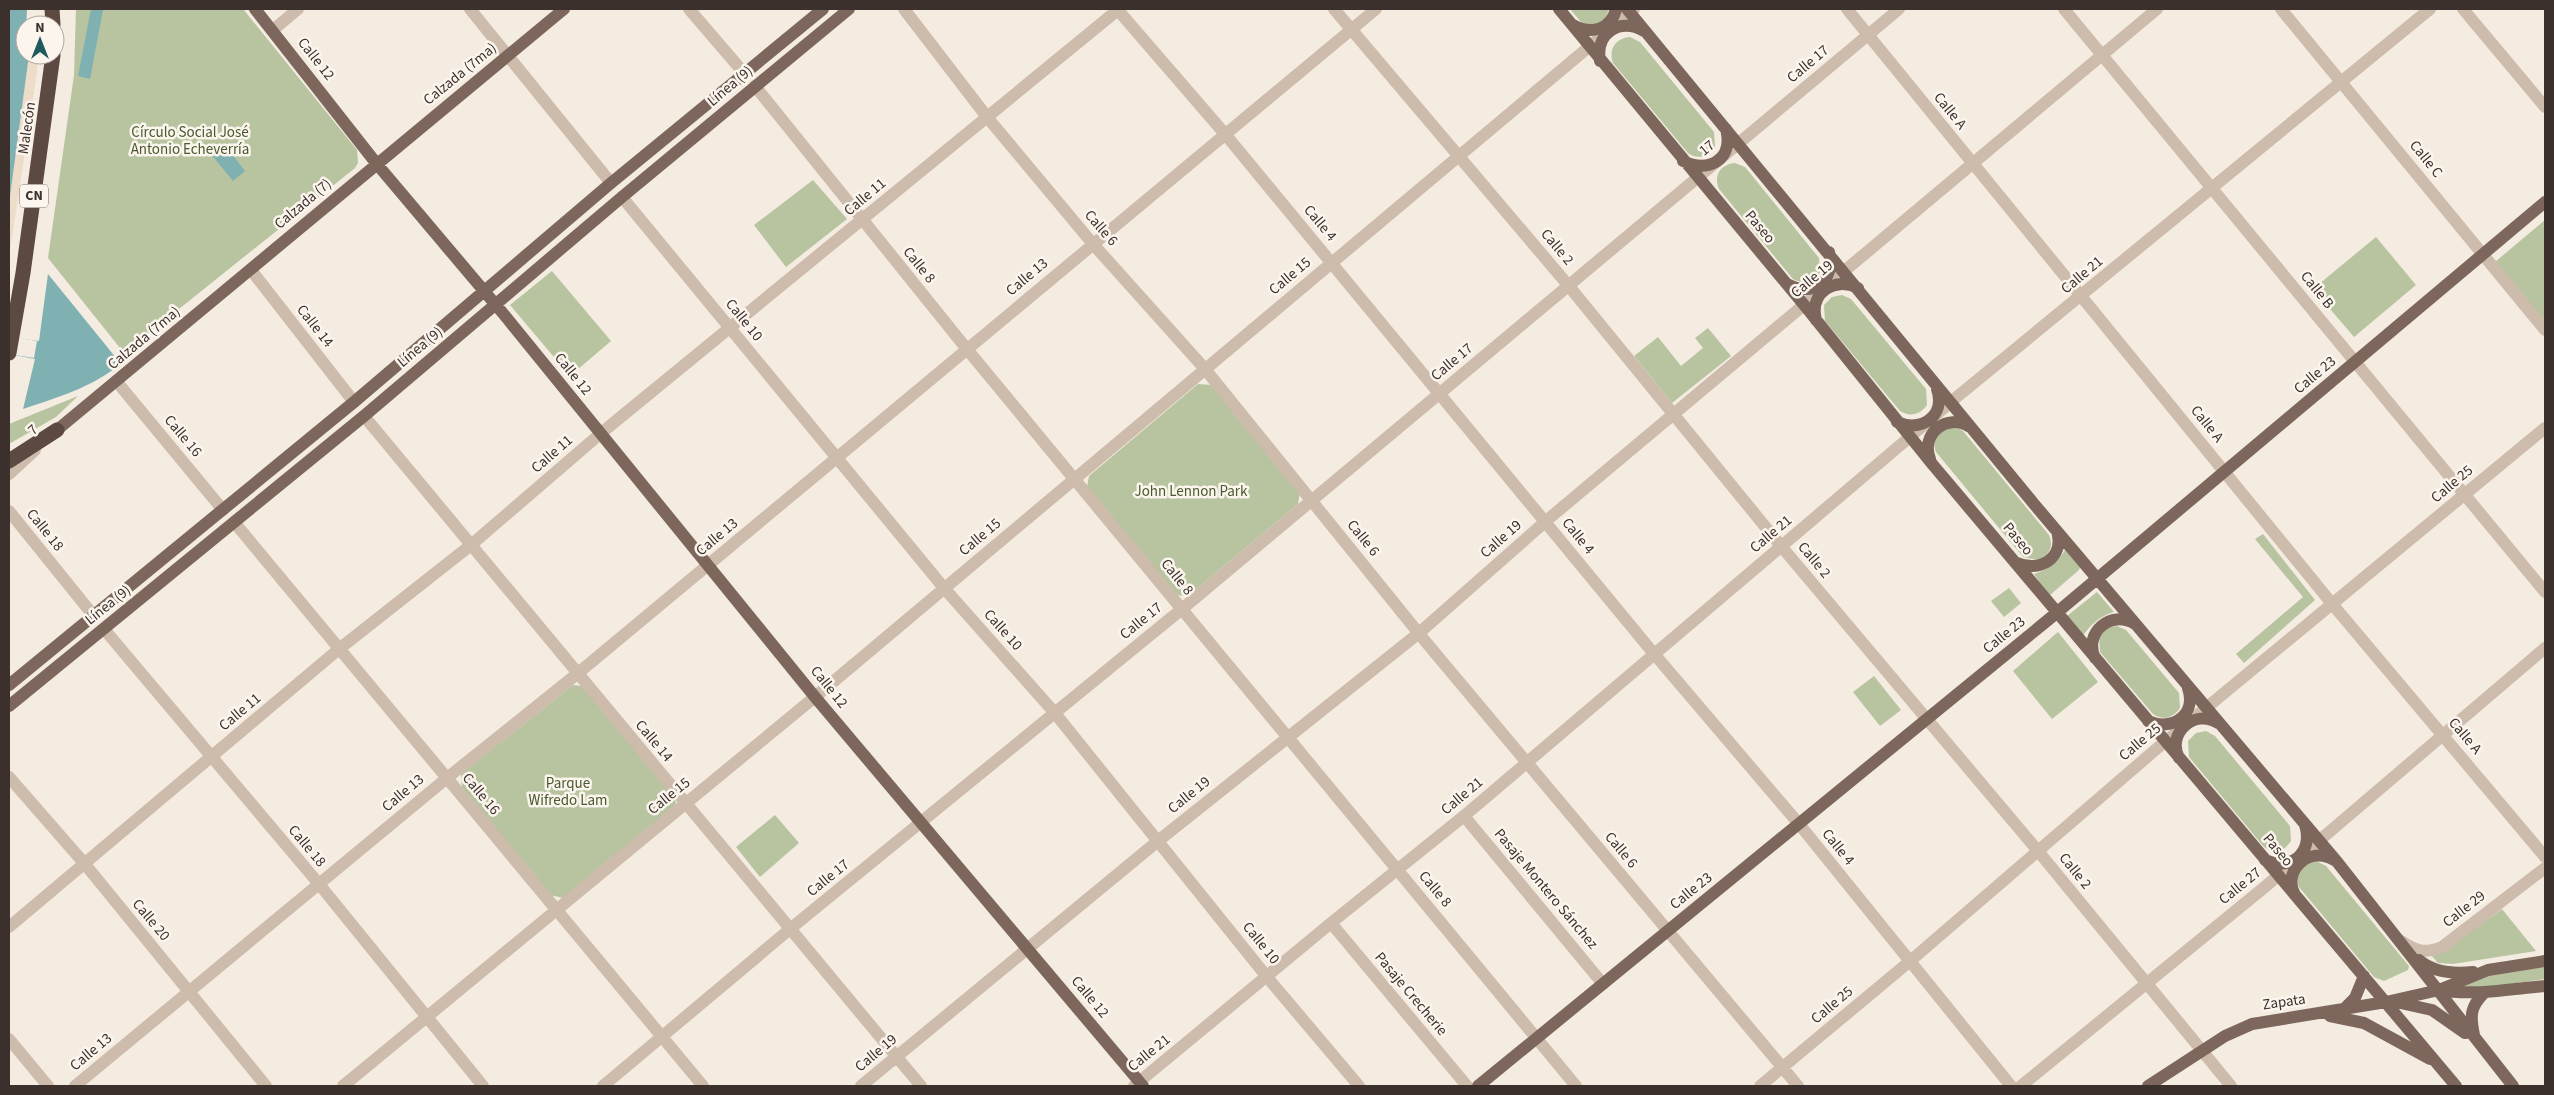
<svg xmlns="http://www.w3.org/2000/svg" width="2554" height="1095" viewBox="0 0 2554 1095" font-family="'Source Sans 3',sans-serif">
<style>
.green{fill:#b8c4a0}
.plaza{fill:#ecdcc8}
.water{fill:#7fb0b2}
.pier{fill:#f4ebe1}
.lines{fill:none;stroke-linecap:round;stroke-linejoin:round}
.minor{stroke:#cdbbac;stroke-width:12}
.major{stroke:#7d675c;stroke-width:12}
.highway{stroke:#5c4a42;stroke-width:15}
.labels{text-anchor:middle;dominant-baseline:central;stroke-width:5;stroke-linejoin:round;paint-order:stroke}
.shield{fill:#fbf5ee;stroke:#756b66;stroke-width:1}
.shield-label{font-size:14px;font-weight:bold;fill:#3b302b}
.street-label{font-size:15px;fill:#3b302b;stroke:#fbf5ee}
.park-label{font-size:15px;fill:#4a5a2e;stroke:#fbf5ee}
</style>
<rect width="100%" height="100%" fill="#f4ebe1"/>
<path class="green" d="M76,9H243L357,150L358,163L355,168L124,353L48,258L74,75Z
M1570,9H1609L1605,20L1591,26L1581,22Z
M1630,37L1640,42L1714,132L1715,147C1708,157 1698,160 1688,153L1613,63C1608,49 1616,38 1630,37Z
M1735,163L1745,167L1819,258L1820,273C1814,283 1804,285 1793,279L1719,189C1713,175 1721,164 1735,163Z
M813,180L847,219L786,267L754,225Z
M2545,220V321L2495,262Z
M2376,237L2416,285L2354,337L2313,289Z
M552,271L611,341L570,376L510,305Z
M1842,295L1851,299L1926,389L1927,405C1920,415 1910,417 1900,411L1825,321L1824,305L1832,297Z
M1708,328L1731,356L1672,403L1634,356L1658,337L1681,366L1703,348L1695,338Z
M1198,384L1212,385L1300,492L1298,504L1188,596L1174,595L1087,487L1089,476Z
M78,396L56,417L9,444V424Z
M1943,428H1958L1963,431L2049,535C2054,548 2049,554 2038,560L2023,557L1936,452C1932,442 1936,436 1943,428Z
M2263,534L2315,600L2244,663L2236,654L2303,597L2255,539Z
M2065,550L2080,567L2079,570L2050,595L2047,594L2034,574C2046,571 2059,561 2065,550Z
M2009,588L2021,603L2004,617L1991,601Z
M2097,592L2114,612C2101,615 2089,626 2082,637L2067,616Z
M2117,626L2126,630L2179,693L2180,708C2173,718 2163,721 2153,714L2100,652L2099,636L2106,628Z
M2058,632L2098,682L2052,719L2013,671Z
M1874,676L1901,710L1880,726L1853,692Z
M573,685L582,686L675,796L676,806L563,898L550,895L462,788L461,774Z
M2206,731L2215,736L2290,826L2291,841C2284,852 2274,854 2264,847L2189,757L2188,741L2196,733Z
M775,815L799,843L760,877L736,847Z
M2316,861L2326,866L2409,966L2408,970L2384,981L2374,977L2299,887C2293,871 2303,866 2316,861Z
M2502,909L2536,951L2453,964L2438,963L2431,955L2441,953Z
M2545,967V979L2488,987L2455,988L2488,974Z"/>
<path class="plaza" d="M29,55H38L37,72L9,257V204Z"/>
<path class="water" d="M9,9H27L25,55H29L9,204Z
M91,9L103,10L90,79L78,76Z
M224,144L245,171L233,181L211,154Z
M48,274L121,364C90,388 59,397 23,409L35,359L9,354V337L39,341Z"/>
<path class="pier" d="M9,336L37,341L34,358L9,354Z"/>
<g class="lines">
<path class="minor" d="M470,9L611,183
M689,9L744,73
M904,9L987,117L1093,244L1205,369L1425,641L1798,1086
M1117,9L1225,134L1650,649L1799,824L2011,1086
M1334,9L1568,285L1781,546L2038,851L2231,1086
M1847,9L2333,605L2545,857
M2064,9L2545,592
M2281,9L2545,330
M2463,9L2545,107
M273,30L298,9
M755,86L966,348L1576,1086
M622,197L944,588L1054,712L1267,977L1359,1086
M251,270L354,402
M117,382L223,510
M364,416L921,1086
M9,474L35,450
M9,511L93,615
M234,522L703,1086
M104,629L319,884L483,1086
M9,777L84,863L266,1086
M1464,816L1603,984
M1331,923L1467,1086
M9,927L339,649L471,545L600,434L1119,9
M2401,941C2416,951 2424,954 2442,947L2545,868
M9,1039L48,1086
M75,1086L447,778L577,674L1376,9
M343,1086L827,687L1634,9
M603,1086L790,929L1182,609L1899,9
M861,1086L1158,841L1419,633L1546,521L2157,9
M1134,1086L1331,923L1464,816L1958,396L2430,9
M1760,1086L1909,962L2154,751L2545,428
M2021,1086L2266,886L2545,648"/>
<path class="major" d="M255,9L376,163L506,317L815,697L1143,1086
M1559,9L1805,306L1933,465L2456,1086
M1627,9L2034,504L2338,863L2513,1086
M1573,25C1591,35 1611,30 1616,9
M1600,61C1595,33 1620,17 1644,31
M1683,161C1709,174 1734,159 1726,129
M1787,284C1813,298 1836,281 1829,252
M1816,320C1809,293 1834,276 1858,288
M1897,422C1921,433 1946,416 1937,389
M57,430L564,9
M1930,459C1920,434 1947,412 1970,427
M2015,562C2039,574 2065,558 2057,531
M2095,658C2083,633 2111,609 2135,624
M9,685L354,402L611,183L823,9
M9,706L364,416L622,197L849,9
M2148,721C2172,732 2197,715 2188,688
M2179,758C2166,733 2195,708 2218,723
M2265,860C2290,872 2314,853 2305,825
M2295,895C2281,870 2311,845 2334,860
M2419,960C2434,973 2454,974 2473,972
M2439,990C2474,996 2510,989 2545,986
M2396,1002L2432,1010L2465,1033
M2343,1010L2355,998L2364,976
M2330,1016L2364,1023L2430,1059
M2474,1035C2470,1016 2470,1007 2484,993
M1478,1086L2048,620L2545,202
M2148,1086L2225,1036L2252,1024L2386,1002L2439,990L2488,970L2545,961"/>
<path class="highway" d="M52,9L53,25
M9,353L23,273L53,55
M9,461L57,430"/>
</g>
<g class="labels">
<rect class="shield" x="20" y="184.5" width="28" height="23" rx="4"/>
<g class="shield-label">
<text x="34" y="196">CN</text>
</g>
<g class="street-label">
<text transform="translate(316 59) rotate(52)">Calle 12</text>
<text transform="translate(1808 64) rotate(-40)">Calle 17</text>
<text transform="translate(460 74) rotate(-39)">Calzada (7ma)</text>
<text transform="translate(730 86) rotate(-40)">Línea (9)</text>
<text transform="translate(1950 111) rotate(51)">Calle A</text>
<text transform="translate(27 128) rotate(-82)">Malecón</text>
<text transform="translate(1707 148) rotate(-39)">17</text>
<text transform="translate(2426 159) rotate(51)">Calle C</text>
<text transform="translate(865 197) rotate(-40)">Calle 11</text>
<text transform="translate(303 204) rotate(-40)">Calzada (7)</text>
<text transform="translate(1320 223) rotate(50)">Calle 4</text>
<text transform="translate(1760 227) rotate(50)">Paseo</text>
<text transform="translate(1101 228) rotate(49)">Calle 6</text>
<text transform="translate(1557 247) rotate(50)">Calle 2</text>
<text transform="translate(919 265) rotate(51)">Calle 8</text>
<text transform="translate(2082 275) rotate(-40)">Calle 21</text>
<text transform="translate(1290 276) rotate(-40)">Calle 15</text>
<text transform="translate(1027 277) rotate(-40)">Calle 13</text>
<text transform="translate(1812 279) rotate(-40)">Calle 19</text>
<text transform="translate(2317 290) rotate(51)">Calle B</text>
<text transform="translate(744 320) rotate(51)">Calle 10</text>
<text transform="translate(315 326) rotate(52)">Calle 14</text>
<text transform="translate(144 338) rotate(-40)">Calzada (7ma)</text>
<text transform="translate(420 347) rotate(-40)">Línea (9)</text>
<text transform="translate(1452 362) rotate(-40)">Calle 17</text>
<text transform="translate(573 374) rotate(51)">Calle 12</text>
<text transform="translate(2315 375) rotate(-40)">Calle 23</text>
<text transform="translate(2207 424) rotate(51)">Calle A</text>
<text transform="translate(33 430) rotate(-42)">7</text>
<text transform="translate(183 436) rotate(50)">Calle 16</text>
<text transform="translate(552 454) rotate(-41)">Calle 11</text>
<text transform="translate(2452 484) rotate(-40)">Calle 25</text>
<text transform="translate(45 530) rotate(51)">Calle 18</text>
<text transform="translate(1771 534) rotate(-40)">Calle 21</text>
<text transform="translate(1578 536) rotate(51)">Calle 4</text>
<text transform="translate(717 537) rotate(-40)">Calle 13</text>
<text transform="translate(980 537) rotate(-40)">Calle 15</text>
<text transform="translate(1363 538) rotate(51)">Calle 6</text>
<text transform="translate(1501 539) rotate(-41)">Calle 19</text>
<text transform="translate(2018 539) rotate(50)">Paseo</text>
<text transform="translate(1814 560) rotate(50)">Calle 2</text>
<text transform="translate(1177 577) rotate(51)">Calle 8</text>
<text transform="translate(108 605) rotate(-39)">Línea (9)</text>
<text transform="translate(1141 621) rotate(-39)">Calle 17</text>
<text transform="translate(1003 630) rotate(48)">Calle 10</text>
<text transform="translate(2004 635) rotate(-39)">Calle 23</text>
<text transform="translate(829 687) rotate(51)">Calle 12</text>
<text transform="translate(240 712) rotate(-40)">Calle 11</text>
<text transform="translate(2465 736) rotate(50)">Calle A</text>
<text transform="translate(654 741) rotate(50)">Calle 14</text>
<text transform="translate(2140 742) rotate(-40)">Calle 25</text>
<text transform="translate(403 793) rotate(-40)">Calle 13</text>
<text transform="translate(481 794) rotate(50)">Calle 16</text>
<text transform="translate(1189 795) rotate(-39)">Calle 19</text>
<text transform="translate(669 796) rotate(-39)">Calle 15</text>
<text transform="translate(1462 796) rotate(-40)">Calle 21</text>
<text transform="translate(307 846) rotate(50)">Calle 18</text>
<text transform="translate(1838 847) rotate(51)">Calle 4</text>
<text transform="translate(1621 850) rotate(50)">Calle 6</text>
<text transform="translate(2278 850) rotate(50)">Paseo</text>
<text transform="translate(2075 871) rotate(51)">Calle 2</text>
<text transform="translate(828 878) rotate(-39)">Calle 17</text>
<text transform="translate(2240 886) rotate(-39)">Calle 27</text>
<text transform="translate(1435 889) rotate(50)">Calle 8</text>
<text transform="translate(1546 889) rotate(50)">Pasaje Montero Sánchez</text>
<text transform="translate(1691 891) rotate(-39)">Calle 23</text>
<text transform="translate(2464 909) rotate(-38)">Calle 29</text>
<text transform="translate(151 920) rotate(50)">Calle 20</text>
<text transform="translate(1261 943) rotate(51)">Calle 10</text>
<text transform="translate(1411 994) rotate(50)">Pasaje Crecherie</text>
<text transform="translate(1090 997) rotate(50)">Calle 12</text>
<text transform="translate(2284 1002) rotate(-8)">Zapata</text>
<text transform="translate(1832 1005) rotate(-40)">Calle 25</text>
<text transform="translate(91 1052) rotate(-40)">Calle 13</text>
<text transform="translate(876 1053) rotate(-40)">Calle 19</text>
<text transform="translate(1149 1053) rotate(-39)">Calle 21</text>
</g>
<g class="park-label">
<text x="190" y="132">Círculo Social José<tspan x="190" dy="17">Antonio Echeverría</tspan></text>
<text x="1191" y="491">John Lennon Park</text>
<text x="568" y="783">Parque<tspan x="568" dy="17">Wifredo Lam</tspan></text>
</g>
</g>
<rect width="2554" height="1095" fill="none" stroke="#3b302b" stroke-width="20"/>
<g transform="translate(40 40)"><circle r="24" fill="#fbf5ee" stroke="#aea6a0"/>
<path d="M0-4L9 19L0 12L-9 19Z" fill="#1f5a5e"/>
<text y="-8" font-size="14" font-weight="bold" text-anchor="middle" fill="#3b302b">N</text>
</g>
</svg>
